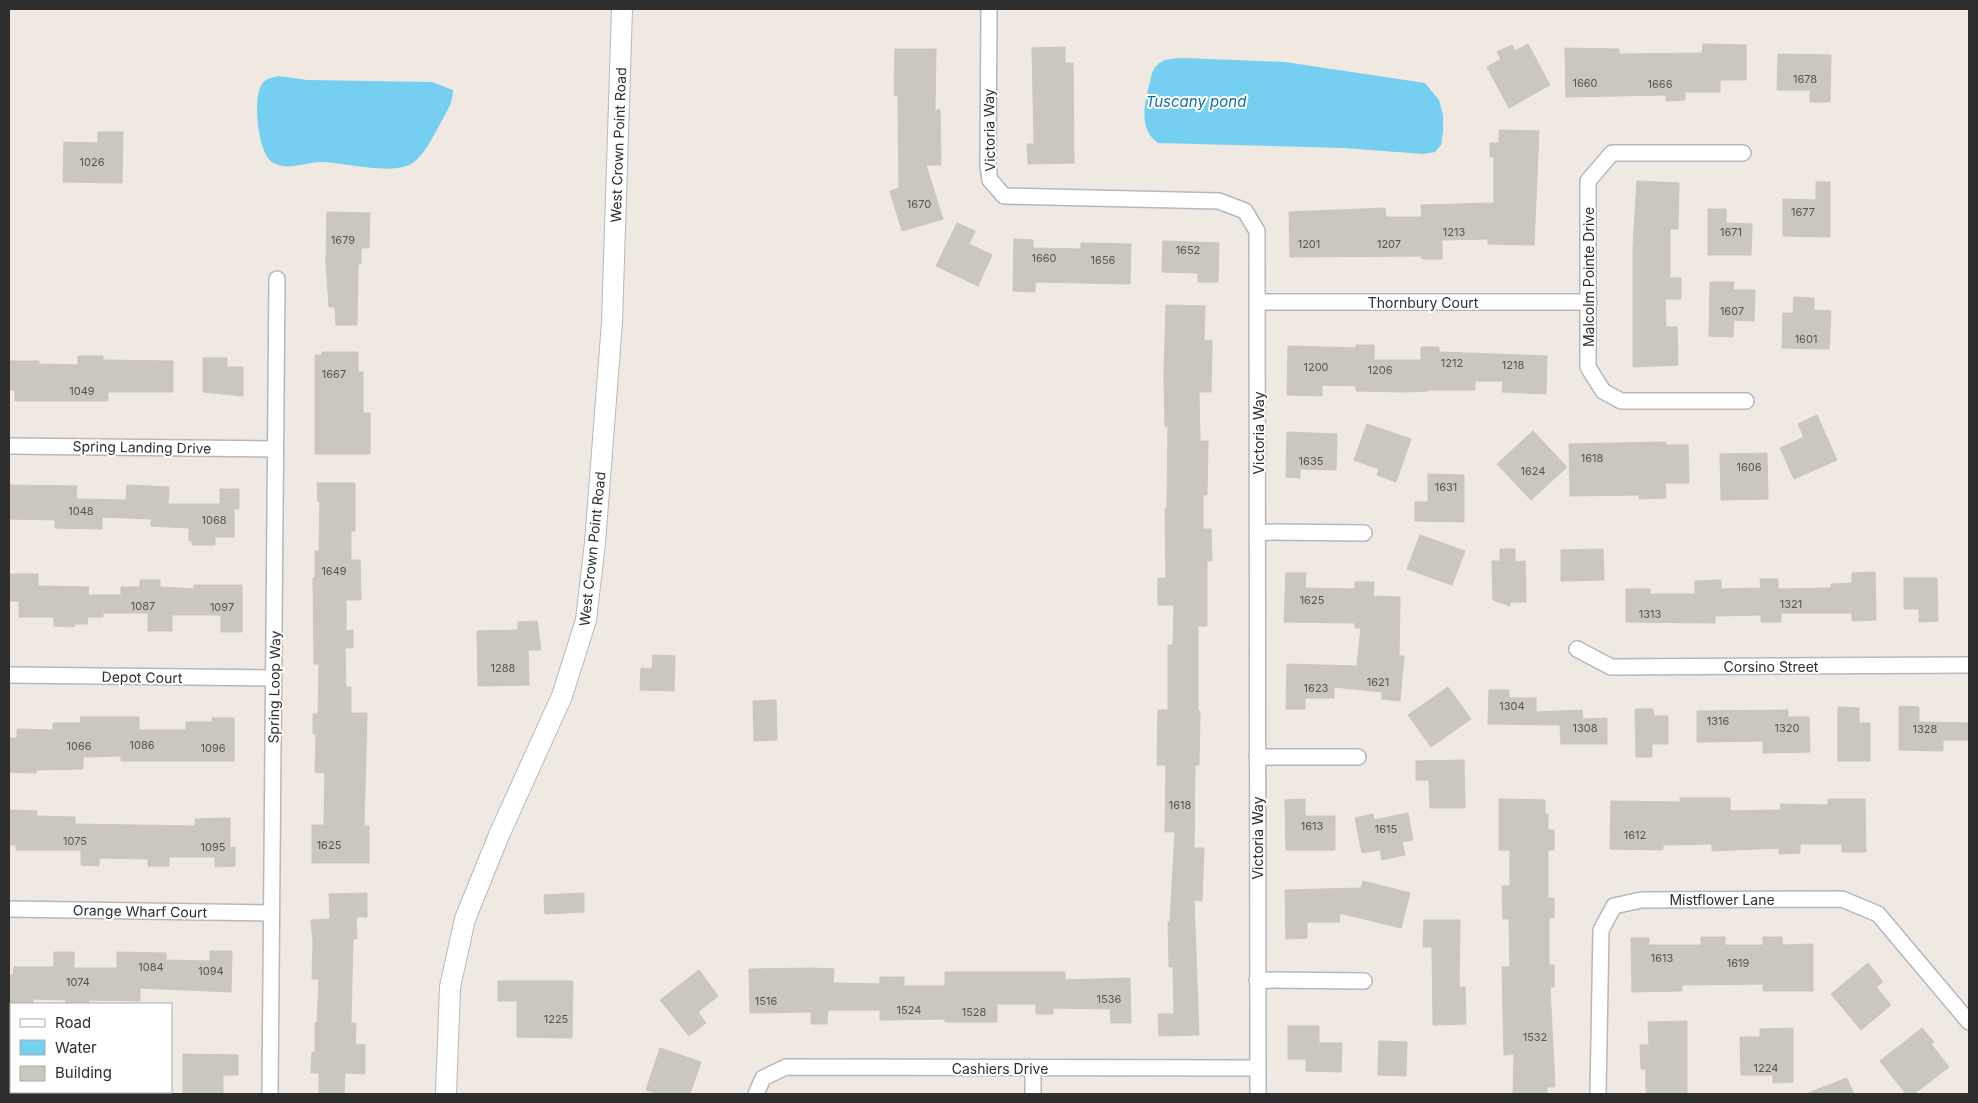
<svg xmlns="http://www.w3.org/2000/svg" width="1978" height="1103" viewBox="0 0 1978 1103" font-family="Inter,sans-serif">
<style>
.water{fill:#75cff0}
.building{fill:#cbc7bf;stroke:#cbc5ba}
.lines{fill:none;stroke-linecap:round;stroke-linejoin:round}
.street-casing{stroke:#b4b7c1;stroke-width:18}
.secondary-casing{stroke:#b4b7c1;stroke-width:22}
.street{stroke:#fff;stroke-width:15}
.secondary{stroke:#fff;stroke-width:20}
.labels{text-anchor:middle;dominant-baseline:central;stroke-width:4;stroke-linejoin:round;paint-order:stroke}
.number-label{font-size:11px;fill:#555452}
.street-label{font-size:14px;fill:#2e2e2e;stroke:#fff}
.water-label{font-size:15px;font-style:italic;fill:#0d6fa3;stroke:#fff}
</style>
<rect width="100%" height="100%" fill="#efe9e1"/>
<path class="water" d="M1183,58L1285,62L1425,83L1439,100L1443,115V132L1441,145L1435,152L1423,154L1344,148L1158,143C1135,127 1147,96 1152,73C1159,58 1169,59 1183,58Z
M278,76L307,80L432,82L453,90C453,105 444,115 438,128C431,140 425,153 414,162C395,177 344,162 320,162C304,162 288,172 272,162C258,153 252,97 262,84C266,78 272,78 278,76Z"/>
<path class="building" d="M1528,44L1550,85L1509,108L1487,67L1501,59L1497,52L1512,45L1515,51Z
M1703,44L1746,45V80H1720V92H1685V100L1666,101V95L1566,97L1565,48L1619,49V54L1702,53Z
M1065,47V63H1073L1074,163L1028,164L1027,144H1034L1032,48Z
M895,49H936L935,110H940L941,165H926L943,219L902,231L890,191L899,188L898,96L894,95Z
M1778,54L1831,55L1830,102H1810V90H1777Z
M1499,130L1539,131L1534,245L1488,244V239L1442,240V259H1422V256L1290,257L1289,212L1385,208L1386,217H1422L1421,205L1494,203V157H1490V143H1499Z
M98,132H123L122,183L63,182L64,142L98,143Z
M1637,181L1679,183L1678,229H1670V278H1681V299H1665L1666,327H1677L1678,365L1633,367V246Z
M1816,182H1830V237L1783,236V199L1816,200Z
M1708,209H1726V223L1752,224L1751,255H1708Z
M327,212L370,213L369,248H361V264H358L357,325H336L335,307H329L326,263Z
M957,223L975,231L969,244L992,255L978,286L936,266Z
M1014,239L1033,240V248L1081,249V243L1131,244L1130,284L1035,282V292L1013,291Z
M1163,241L1219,243L1218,282H1198V273L1162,272Z
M1710,282H1734L1733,290H1755L1754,321L1734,320L1733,337L1709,336Z
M1794,297L1814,298V310L1831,311L1829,349L1782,348L1783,313H1793Z
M1166,305L1205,306L1204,340L1212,341L1211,392H1199L1200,441H1208L1207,495H1203V529H1211L1212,561H1207V626H1198V711H1200L1199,765H1195L1194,848H1204L1202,901L1194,900L1199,1035L1159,1036L1158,1014H1174L1173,967H1169L1168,922L1170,921L1175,832H1165L1166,765H1157L1158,710H1168V645H1173L1174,605H1158V578H1166L1165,508H1167L1168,426H1165L1164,373Z
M1356,345H1374V360H1421V347H1439V352L1547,356L1546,394L1502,392L1503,381H1475V390H1429V388L1428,391L1407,392L1356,391V386L1322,385V396L1287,395L1288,346L1356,348Z
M322,352H358V372H363V413H370V454H315V355H322Z
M78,356H103V360L173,361V392H108V401H15V390H9V361H39V364L78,365Z
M203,358H227V367H243V396L203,392Z
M1817,415L1837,460L1794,479L1780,448L1804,437L1798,424Z
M1367,424L1411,439L1396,482L1377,475L1379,469L1354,460Z
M1533,431L1567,467L1531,500L1497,464Z
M1287,432L1337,434L1336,470L1300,469V478L1286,477Z
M1666,442V445H1688L1689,483H1665L1666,498L1639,499V495L1570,496L1569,444Z
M1767,453L1768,499L1721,500L1720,454Z
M1428,474L1464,475V522L1415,521V502H1428Z
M317,483H355V531H351V560H360L361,600H346V631L353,630V648H345L346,687H351V713H367L364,826H369V863H312V825H324L325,773L315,772L316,734H313V714H318L319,664H314L313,578H315V551H319L320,502H318Z
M9,485L77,486L76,499L126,500L127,485L169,487L168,504H220V489H239V509H234V537H215V545H192V540L189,541V528L151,526V519L102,517V529L55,528V520L9,519Z
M1420,535L1465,551L1452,585L1407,569Z
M1500,549H1515V562L1525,561L1526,602H1510V606L1493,600L1492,561H1500Z
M1603,549L1604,580L1561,581V550Z
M1875,572L1876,620L1852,621V613H1781V622H1761V615L1715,616V623L1626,622V589H1650V594H1695V581L1721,580V589L1761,588L1760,579H1778V589L1831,588V584L1852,583V573Z
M1286,573H1306L1305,588L1355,589V582H1374L1373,596L1400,597L1399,656H1404L1400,701L1382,699V692L1334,687V698H1305V709H1286L1287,664L1357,666L1361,628H1355V623L1284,622Z
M9,574H38V586L89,587L88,595H121V587H140V580H160V587L194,589V585H242V632H221V615H172V631H148V613H103V617H88L87,624H74V627L54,626V617H19V601H9Z
M1904,578H1937L1938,621L1919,622V609H1904Z
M537,621L541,650H528L529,685L478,686L477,631L518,630V622Z
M653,655L675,656L674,691L640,690L641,668L652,669Z
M1448,687L1471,719L1431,747L1408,715Z
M1489,690H1509V698H1536V712L1582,710L1583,719L1607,718V744H1561L1560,725L1488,724Z
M776,700L777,740L754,741L753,701Z
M1899,706L1919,707V722L1969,723V740H1943V751L1899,750Z
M1838,707L1859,708V723H1870V761H1838Z
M1635,709H1653L1654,716H1668V744H1652V757H1636Z
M1788,710V717H1809L1810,752L1763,753V741L1697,742V711Z
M80,717H139V730H186V722H212V718H234V761H121V756L83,757V769L36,770V773L9,772V738H17V729L53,730V723H81Z
M1464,760L1465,808H1430L1429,780H1416V761Z
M1680,798H1730V811L1781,810L1780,804L1828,805V799H1865L1866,852H1842V844H1800V853L1779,854V848L1712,851V844L1663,845V850L1610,849L1611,801L1680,802Z
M1305,799V816H1335V850H1286L1285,800Z
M1499,799L1545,800V814H1548V830H1554V850H1548V898H1554V918H1549V965H1554V987H1550L1555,1087H1547V1094H1513L1514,1054L1504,1055L1502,967H1510L1509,919H1503L1502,886H1510V850H1499Z
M9,810L37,811L36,816L75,817V824L195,826V819L230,818V848L235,847V866L215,867V857H169V866H148V859L99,858V866L81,865V850H16V845H9Z
M1408,813L1413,840L1402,842L1405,855L1382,860L1380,850L1362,853L1355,818L1373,814L1374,820Z
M1363,881L1410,893L1401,928L1339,913L1340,922H1307V938L1286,939L1285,890L1361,888Z
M367,893V917H356L357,939H353L351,1023H356L355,1044L365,1045V1074L345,1073L344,1094H319V1073H311L312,1052H315V1023H317L319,979H312L313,941L311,920L330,919L329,894Z
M584,893V912L545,914L544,895Z
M1424,920H1460L1459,987H1465L1466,1024L1433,1025L1432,947H1423Z
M1701,937H1725V945H1763V937H1782V945L1813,944V991H1763V984L1682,985V991L1632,992L1631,938H1649V945H1701Z
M210,951H232L231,992L140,988V1001L89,1000V1004H66V1000L33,999V1004H9V975H13L14,967H54V952H74V968H117V952L166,953V960L210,961Z
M1868,963L1883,982L1876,987L1891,1005L1861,1030L1831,994Z
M812,968L834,969L833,983L880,984V977H904V986H945V972H1065V980L1130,978L1131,1023H1111L1110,1009L1053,1008V1014H1036V1004H997V1022H945V1019L880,1020V1010H828L827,1024H811V1012L750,1013L749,969Z
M699,970L718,996L698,1012L706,1023L689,1036L660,1000Z
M498,981H573L572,1038L517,1037V1001H498Z
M1687,1021V1094H1646V1069H1641L1640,1045H1649L1648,1022Z
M1288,1026H1319V1043H1342L1341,1072L1306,1071V1059H1288Z
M1793,1028V1082L1773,1083V1075H1741L1740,1037H1760V1029Z
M1922,1028L1934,1042L1931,1044L1949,1067L1914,1094H1906L1880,1061Z
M1379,1041L1407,1042L1406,1076L1378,1075Z
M660,1048L701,1062L690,1094H658L646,1090Z
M183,1054L238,1055V1075H223V1094H183Z
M1847,1078L1854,1094H1808V1093Z"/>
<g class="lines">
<defs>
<path id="street" d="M989,9L988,166L990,180L1004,196L1219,201L1245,211L1257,231L1258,1094
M1743,153H1612L1588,181V367L1603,391L1621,401H1746
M1257,302H1589
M9,446L275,449
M1258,532L1364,533
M1577,649L1611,667L1969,665
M9,675L274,678
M1257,757H1358
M9,909L271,913
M1257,980L1364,981
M270,1094L277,279
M756,1094L763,1078L786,1067L1257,1068
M1033,1094V1068
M1598,1094L1601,930L1614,906L1641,900L1842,899L1878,914L1969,1022"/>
<path id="secondary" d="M446,1094L450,987L465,919L499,835L562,696L586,620L595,543L612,322L622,9"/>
</defs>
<use href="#street" class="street-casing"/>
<use href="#secondary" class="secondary-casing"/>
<use href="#street" class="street"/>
<use href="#secondary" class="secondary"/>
</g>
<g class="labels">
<g class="number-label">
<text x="1805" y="79">1678</text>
<text x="1585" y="83">1660</text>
<text x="1660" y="84">1666</text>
<text x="92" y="162">1026</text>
<text x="919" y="204">1670</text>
<text x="1803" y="212">1677</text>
<text x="1454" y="232">1213</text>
<text x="1731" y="232">1671</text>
<text x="343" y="240">1679</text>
<text x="1309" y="244">1201</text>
<text x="1389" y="244">1207</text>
<text x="1188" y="250">1652</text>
<text x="1044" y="258">1660</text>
<text x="1103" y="260">1656</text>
<text x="1732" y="311">1607</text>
<text x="1806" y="339">1601</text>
<text x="1452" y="363">1212</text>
<text x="1513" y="365">1218</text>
<text x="1316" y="367">1200</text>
<text x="1380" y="370">1206</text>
<text x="334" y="374">1667</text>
<text x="82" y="391">1049</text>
<text x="1592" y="458">1618</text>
<text x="1311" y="461">1635</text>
<text x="1749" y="467">1606</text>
<text x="1533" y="471">1624</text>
<text x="1446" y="487">1631</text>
<text x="81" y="511">1048</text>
<text x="214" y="520">1068</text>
<text x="334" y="571">1649</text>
<text x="1312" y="600">1625</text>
<text x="1791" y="604">1321</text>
<text x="143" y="606">1087</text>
<text x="222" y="607">1097</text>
<text x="1650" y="614">1313</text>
<text x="503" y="668">1288</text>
<text x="1378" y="682">1621</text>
<text x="1316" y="688">1623</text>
<text x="1512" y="706">1304</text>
<text x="1718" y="721">1316</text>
<text x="1585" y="728">1308</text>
<text x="1787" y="728">1320</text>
<text x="1925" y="729">1328</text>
<text x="142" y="745">1086</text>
<text x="79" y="746">1066</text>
<text x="213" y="748">1096</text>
<text x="1180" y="805">1618</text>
<text x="1312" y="826">1613</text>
<text x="1386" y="829">1615</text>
<text x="1635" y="835">1612</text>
<text x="75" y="841">1075</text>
<text x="329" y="845">1625</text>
<text x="213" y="847">1095</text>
<text x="1662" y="958">1613</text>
<text x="1738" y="963">1619</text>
<text x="151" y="967">1084</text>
<text x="211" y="971">1094</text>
<text x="78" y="982">1074</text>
<text x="1109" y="999">1536</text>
<text x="766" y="1001">1516</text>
<text x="909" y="1010">1524</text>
<text x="974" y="1012">1528</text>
<text x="556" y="1019">1225</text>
<text x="1535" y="1037">1532</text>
<text x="1766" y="1068">1224</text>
</g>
<g class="street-label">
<text transform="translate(989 130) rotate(-91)">Victoria Way</text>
<text transform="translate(618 145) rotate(-88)">West Crown Point Road</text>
<text transform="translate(1588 277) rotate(-90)">Malcolm Pointe Drive</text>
<text x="1423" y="302">Thornbury Court</text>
<text transform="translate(1258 433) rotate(-90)">Victoria Way</text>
<text transform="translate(142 447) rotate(1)">Spring Landing Drive</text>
<text transform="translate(592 549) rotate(-84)">West Crown Point Road</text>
<text x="1771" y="666">Corsino Street</text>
<text transform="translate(142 677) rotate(1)">Depot Court</text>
<text transform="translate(274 687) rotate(-89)">Spring Loop Way</text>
<text transform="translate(1257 838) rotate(-90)">Victoria Way</text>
<text x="1722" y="899">Mistflower Lane</text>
<text transform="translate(140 911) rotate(1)">Orange Wharf Court</text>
<text x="1000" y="1068">Cashiers Drive</text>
</g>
<g class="water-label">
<text x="1196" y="101">Tuscany pond</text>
</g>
</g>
<rect width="1978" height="1103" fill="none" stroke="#2e2e2e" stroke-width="20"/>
<rect x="10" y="1003" width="162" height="90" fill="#ffffff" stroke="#ababab"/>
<rect x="20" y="1019" width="25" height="8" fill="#ffffff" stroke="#ababab"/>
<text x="55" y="1028" font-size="15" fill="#2e2e2e">Road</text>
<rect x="20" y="1040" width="25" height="15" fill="#75cff0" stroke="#ababab"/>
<text x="55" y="1053" font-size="15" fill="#2e2e2e">Water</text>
<rect x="20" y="1066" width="25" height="15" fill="#cbc7bf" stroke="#ababab"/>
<text x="55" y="1078" font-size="15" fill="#2e2e2e">Building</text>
</svg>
